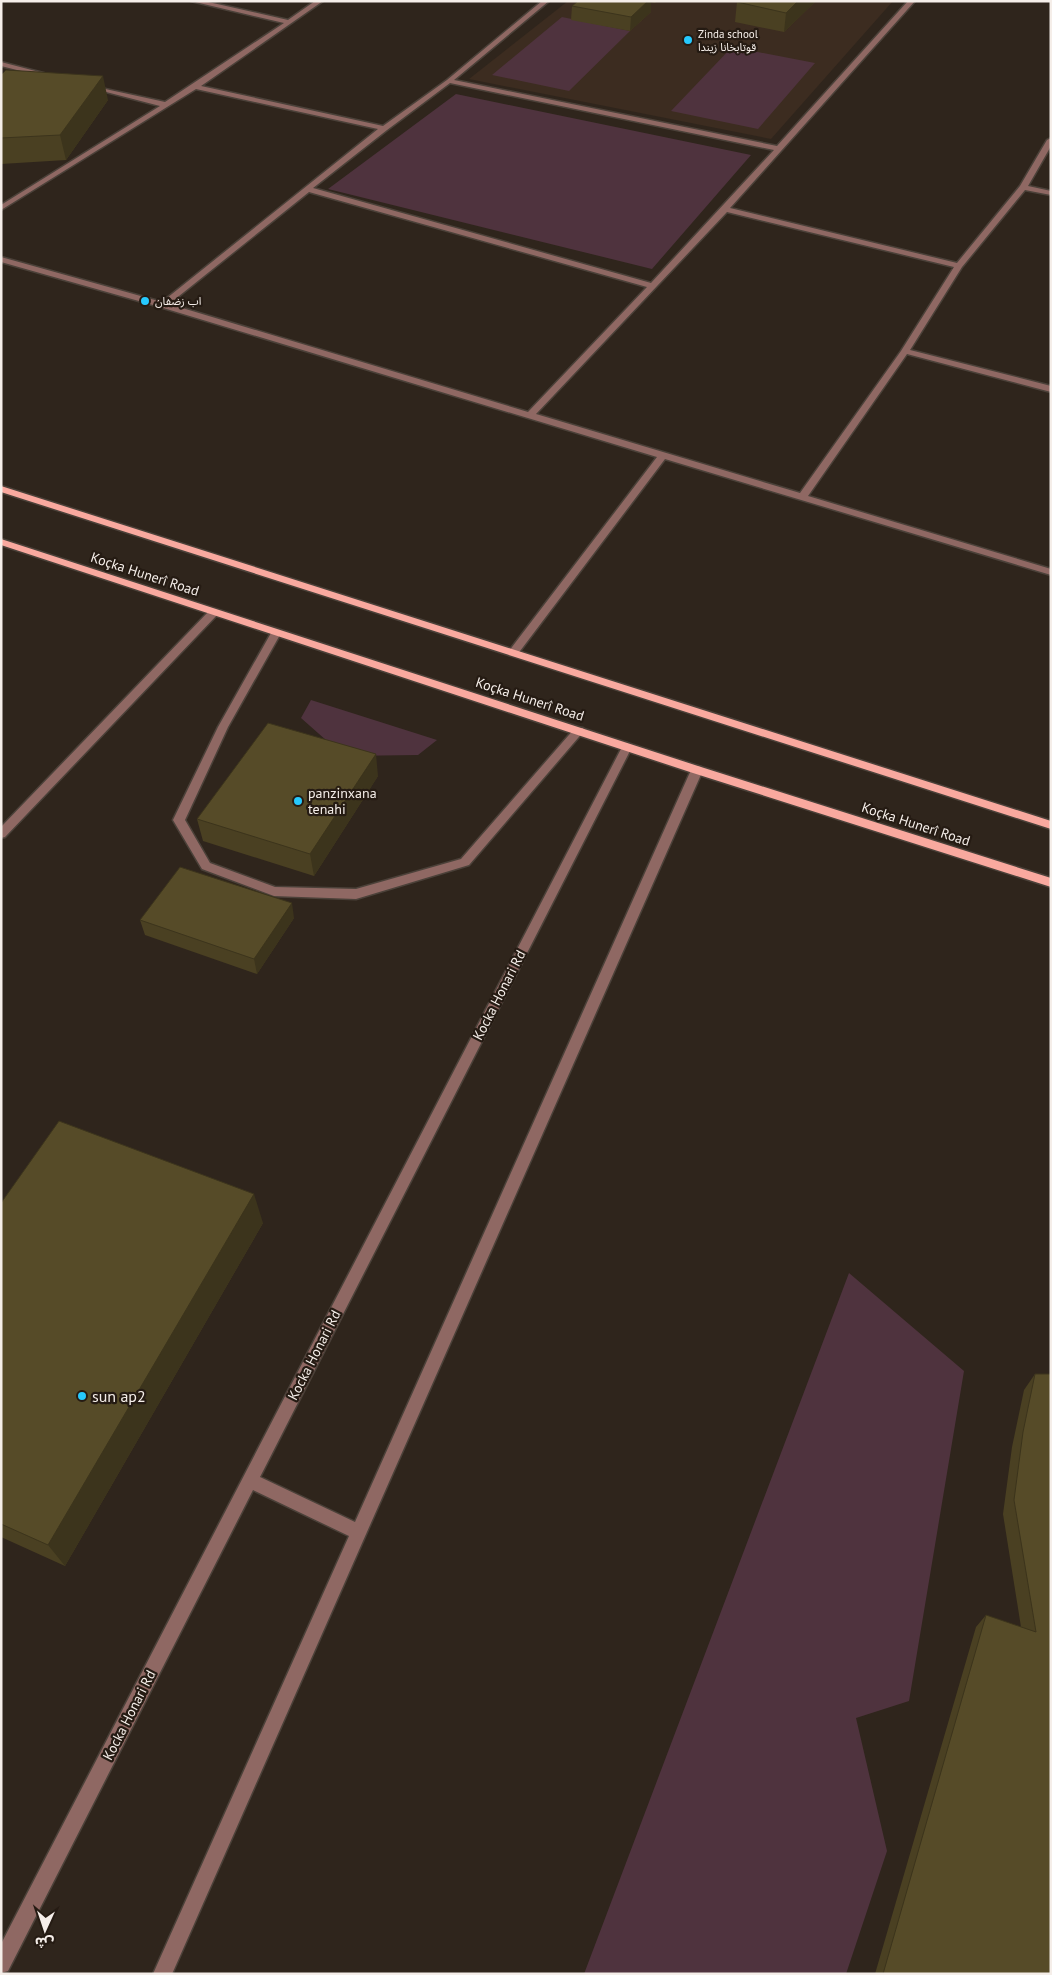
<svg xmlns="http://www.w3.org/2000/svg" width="1052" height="1975" viewBox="0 0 1052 1975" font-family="'PT Sans','Noto Sans Arabic',sans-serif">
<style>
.built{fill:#3c2c20}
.green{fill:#4f333e}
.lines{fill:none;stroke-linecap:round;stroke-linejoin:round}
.minor-casing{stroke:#4b4139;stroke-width:3}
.major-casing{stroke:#4b4139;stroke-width:3}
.minor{fill:#8f6863;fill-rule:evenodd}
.major{fill:#f9a99f;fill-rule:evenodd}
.wall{fill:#4a4022}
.shaded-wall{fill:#3c341c}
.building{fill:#564b28;stroke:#3c341c}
.poi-dot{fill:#26c9fe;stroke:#251b13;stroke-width:2}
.labels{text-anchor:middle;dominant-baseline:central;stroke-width:4.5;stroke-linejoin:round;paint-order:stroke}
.far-poi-label{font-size:11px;fill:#f5eee9;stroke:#251b13;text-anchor:start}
.street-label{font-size:14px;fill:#f5eee9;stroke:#251b13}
.poi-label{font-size:14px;fill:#f5eee9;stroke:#251b13;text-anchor:start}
.near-poi-label{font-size:16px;fill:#f5eee9;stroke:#251b13;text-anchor:start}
</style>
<rect width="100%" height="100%" fill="#2f251c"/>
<path class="built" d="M568,1H893L771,139L469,79Z"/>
<path class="green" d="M562,17L630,31L569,91L492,75Z
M732,47L815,63L758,129L671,111Z
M456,94L751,155L652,269L328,189Z
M311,700L437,740L418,755L344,756L301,718Z
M849,1273L964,1371L909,1701L856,1718L887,1851L846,1974H584Z"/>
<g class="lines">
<defs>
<path id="minor" d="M191,1H204L288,20L315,1H323L201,86L383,126L447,80L542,1H549L454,80L777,146L908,1H915L730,208L957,263L1020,186L1047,140L1051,138V146L1028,186L1051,191V195L1025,190L962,267L910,350L1051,386V392L907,354L808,496L1051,569V575L665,459L517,655H509L508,653L509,651L657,457L160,307L1,262V257L162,302L378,129L196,89L1,210V205L160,106L87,87V85L165,102L284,23ZM450,83L774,150L651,283L313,188L387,130ZM309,192L647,287L528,412L169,304ZM727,212L954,267L901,351L800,493L536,414Z
M1,62L47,74L48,75L45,77L1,66Z
M214,609L219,612L218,614L5,837L1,838V827L210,610Z
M276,630L281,633L228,727L185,820L210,863L275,887L356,889L461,859L575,728H583L584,731L469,865L356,899L274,896L202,869L173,820L218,727L271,633Z
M627,743L632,747L260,1477L355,1522L691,770L697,766L701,767L703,770L172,1974H153L349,1536L253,1490L8,1971L1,1973V1944L622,747Z"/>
<path id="major" d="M1,486L1051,821V829L1,492Z
M1,539L701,767L1051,878V887L693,773L1,545Z"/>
</defs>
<use href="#minor" class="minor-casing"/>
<use href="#major" class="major-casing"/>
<use href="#minor" class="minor"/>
<use href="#major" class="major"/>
</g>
<path class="wall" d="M578,1H657L655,3L651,2V12L630,31L571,20L572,6Z
M816,1L784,32L735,22L737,2Z
M1,75L108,100L66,160L1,164Z
M378,776L314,876L203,841L197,819Z
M294,918L257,974L145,935L140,920Z
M1,1203L263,1223L65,1566L1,1537Z
M1035,1374L1051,1974H875L976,1627L986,1615L1021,1627L1003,1514L1012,1447L1024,1390Z"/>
<path class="shaded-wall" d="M648,1H651V12L630,31L631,17Z
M798,1H816L784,32L786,13Z
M103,76L108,100L66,160L60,135Z
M376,754L378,776L314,876L310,854Z
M292,903L294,918L257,974L254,959Z
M254,1194L263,1223L65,1566L48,1545Z"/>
<path class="building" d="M578,1H648L631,17L572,6Z
M738,1H798L786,13L737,2Z
M6,70L103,76L60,135L1,138V75Z
M268,723L376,754L310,854L197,819Z
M180,867L292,903L254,959L140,920Z
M59,1121L254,1194L48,1545L1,1524V1203Z
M1035,1374H1051V1974H883L986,1615L1036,1632L1014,1500L1023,1432Z"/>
<g class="poi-dot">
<circle cx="688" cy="40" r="5"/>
<circle cx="145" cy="301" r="5"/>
<circle cx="298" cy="801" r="5"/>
<circle cx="82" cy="1396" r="5"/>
</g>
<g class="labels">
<g class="far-poi-label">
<text x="698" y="34">Zinda school<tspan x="698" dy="13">قوتابخانا زیندا</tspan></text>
<text x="155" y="301">اب زضفان</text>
</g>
<g class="street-label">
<text transform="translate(145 574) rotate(18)">Koçka Hunerî Road</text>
<text transform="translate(530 699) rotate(18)">Koçka Hunerî Road</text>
<text transform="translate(916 824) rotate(18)">Koçka Hunerî Road</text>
<text transform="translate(499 995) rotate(-63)">Kocka Honari Rd</text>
<text transform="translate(314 1355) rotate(-63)">Kocka Honari Rd</text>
<text transform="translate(129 1715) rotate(-63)">Kocka Honari Rd</text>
</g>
<g class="poi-label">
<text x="308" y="793">panzinxana<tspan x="308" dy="16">tenahi</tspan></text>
</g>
<g class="near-poi-label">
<text x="92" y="1396">sun ap2</text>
</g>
</g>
<rect width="1052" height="1975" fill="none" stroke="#f5eee9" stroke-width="5"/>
<g transform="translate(45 1930) rotate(183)" stroke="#251b13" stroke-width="4" paint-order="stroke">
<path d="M0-4L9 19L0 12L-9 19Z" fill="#f5eee9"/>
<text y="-8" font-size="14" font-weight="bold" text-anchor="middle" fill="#f5eee9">ش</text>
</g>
</svg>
